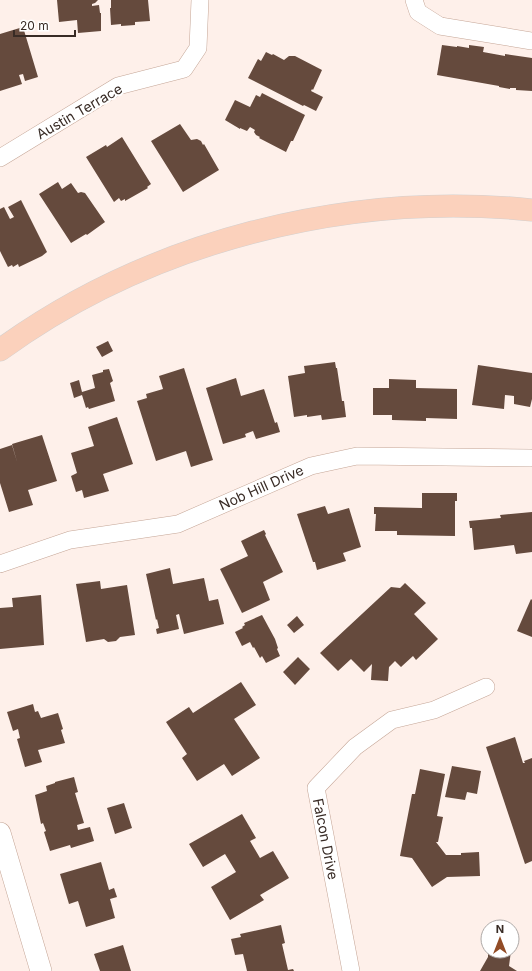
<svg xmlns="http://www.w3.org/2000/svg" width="532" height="971" viewBox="0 0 532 971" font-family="Inter,sans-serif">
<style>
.building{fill:#654a3d}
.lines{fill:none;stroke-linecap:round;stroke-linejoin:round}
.minor-casing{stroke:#c5a697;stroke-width:18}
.tertiary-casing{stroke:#c5a697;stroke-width:22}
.primary-casing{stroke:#d3d0cf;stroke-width:23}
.minor{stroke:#fff;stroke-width:17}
.tertiary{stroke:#fff;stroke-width:21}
.primary{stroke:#fbd1bc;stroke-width:22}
.labels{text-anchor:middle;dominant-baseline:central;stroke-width:4;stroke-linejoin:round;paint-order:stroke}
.street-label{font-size:14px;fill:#382b25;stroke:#fff}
</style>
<rect width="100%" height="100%" fill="#fef0ea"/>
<path class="building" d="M57,0H98L95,3L92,4V6L99,5L100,13H101V31L78,33L77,20L59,22Z
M111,0H148L150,21L135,22V25L121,26V24L111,25L110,8H111Z
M23,27L38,77L25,81L23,74L19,75L22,84L0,91V34Z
M442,45L457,47V46L469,48V45L484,47L483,52L505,56V54L532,58V91L516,90V88H510V89L499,87V86L437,75Z
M266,52L272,55L273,54L284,60L289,56H295L322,70L313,90L312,89L311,91L323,97L316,111L304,105L303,106L248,78L258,59L261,61Z
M262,93L305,115L293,141H291L286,152L259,138L260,137L256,135L254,132L255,130L250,127L247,131L240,128V129L225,120L235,100L250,107L256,95L260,97Z
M180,124L191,140L197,139L201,141L203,145L204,144L219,170L183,192L151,141Z
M122,137L151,184L147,187L148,188L125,201V199L121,201L119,198L114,202L86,157L106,145L107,147Z
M58,182L62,189L71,183L78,193L81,192L85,193L105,222L87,235L86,234L71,243L39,194Z
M21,200L47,252L42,256L19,267L18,264L13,267L12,265L8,267L0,251V209L4,207L10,219L14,217L8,207Z
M108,341L113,351L102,357L96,347Z
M335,362L336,368H337L342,401H344L346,417L322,420L321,415L307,417V415L294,417L288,376L305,373L304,366Z
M478,365L532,373V399L530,407L514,404V396L505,395L504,409L472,405Z
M184,368L213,460L191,467L186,451L156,461L137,401L147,398L146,394L163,389L159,376Z
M109,369L113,381L110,383L115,401L89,409L88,407L86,408L82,395L74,398L70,383L79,380L82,392L95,388L92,375L103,372V370Z
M236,378L241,396L264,389L275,423L277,422L280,432L256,439L253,431L245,434L246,437L223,444L206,388Z
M389,379L416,380V388L457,389V419L426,418V421L392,420V415H373V388H389Z
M117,417L133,464L103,474L109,491L84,498L82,490L76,492L71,476L77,473L71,453L94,446L88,427Z
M42,435L57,481L28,490L33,505L9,512L0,483V449L12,445L17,462L12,444Z
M422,493H457V501H455V536L397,535V531H375L376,514H374V507L422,508Z
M325,506L328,514L349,508L361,547L343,553L346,561L317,570L315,562H313L297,514Z
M532,512V552L516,554L514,545L474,550L472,528H470L469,521L501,518L500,515Z
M264,530L266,534L265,535L283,572L263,582L270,600L242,613L220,569L248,556L241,541Z
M170,568L173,584L204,578L209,601L218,599L224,624L184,634L179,614L176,615L179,629L157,634L156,629L159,628L157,619L156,620L146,574Z
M100,581L101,589L127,585L135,635L120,637L116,641L108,642L104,639L86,642L76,584Z
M405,583L426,603L414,614L438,639L416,660L413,656L401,667L395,661L389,667L388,681L371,680L372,664L364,672L351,659L338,671L320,653L391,587L400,588Z
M41,595L44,645L0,649V608L13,607L12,598Z
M531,599L532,600V637L517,631Z
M262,615L275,639L278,648L277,649L280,656L266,663L262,656L260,658L254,647L253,648L250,642L242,646L235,632L243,628L242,627L245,625L244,623Z
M297,616L304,625L294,633L287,625Z
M298,657L310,669L295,685L283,672Z
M241,682L256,705L234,719L260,758L232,776L224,764L197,781L182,758L187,754L166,722L189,707L193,713Z
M33,704L35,712L38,711L41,718L58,713L63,729L61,730L65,743L38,750L42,762L25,767L17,739L20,738L18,729L13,731L7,712Z
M515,737L523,763H525L524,761L532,758V861L525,864L486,747Z
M452,766L481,771L477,794L467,792L465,800L445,797Z
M420,769L445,774L437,816L443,817L438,842H436L446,855H461V853L479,852L480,876L447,877L432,887L412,858L400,856L412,794H415Z
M74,777L78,792L75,793L84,823L77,825L78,830L90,827L94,841L71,848L70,845L50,851L44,832L46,831L43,823L41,824L35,795L47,791L46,786L55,783V782Z
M124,803L132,828L115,834L107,808Z
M242,814L256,838L250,841L260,858L273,851L289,878L260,895L264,900L230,920L211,887L236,872L225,854L203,867L189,844Z
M101,862L109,890L114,888L117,897L110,899L115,918L86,927L78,901L69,904L60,874Z
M281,925L285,943L282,944L288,970L293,969L294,971H247L243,954L235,955L231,939L241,937L240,934Z
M123,945L131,971H100L94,954Z
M488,951H511L509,966L517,971H480L488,957Z"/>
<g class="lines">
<defs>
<path id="minor" d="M414,0L418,12L440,26L532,41
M0,158L118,86L184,69L198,48L200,0
M0,564L70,540L178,524L311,466L357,456L530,458
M351,971L316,788L355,747L392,720L434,710L486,687"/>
<path id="tertiary" d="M0,833L41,971"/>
<path id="primary" d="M0,350C150,241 348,191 532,210"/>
</defs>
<use href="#minor" class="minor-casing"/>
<use href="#tertiary" class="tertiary-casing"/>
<use href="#primary" class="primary-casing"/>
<use href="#minor" class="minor"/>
<use href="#tertiary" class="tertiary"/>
<use href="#primary" class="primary"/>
</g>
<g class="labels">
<g class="street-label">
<text transform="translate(79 111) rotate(-30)">Austin Terrace</text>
<text transform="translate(261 487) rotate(-24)">Nob Hill Drive</text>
<text transform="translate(326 839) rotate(79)">Falcon Drive</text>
</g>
</g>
<g transform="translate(500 939)"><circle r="19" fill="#ffffff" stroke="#afaaa8"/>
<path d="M0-3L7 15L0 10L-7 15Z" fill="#924c26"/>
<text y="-6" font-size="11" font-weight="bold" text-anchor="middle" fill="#382b25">N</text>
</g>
<path d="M14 30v6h61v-6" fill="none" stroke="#382b25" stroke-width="2"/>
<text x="20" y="30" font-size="12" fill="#382b25" stroke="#ffffff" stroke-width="3" paint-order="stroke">20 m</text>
</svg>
